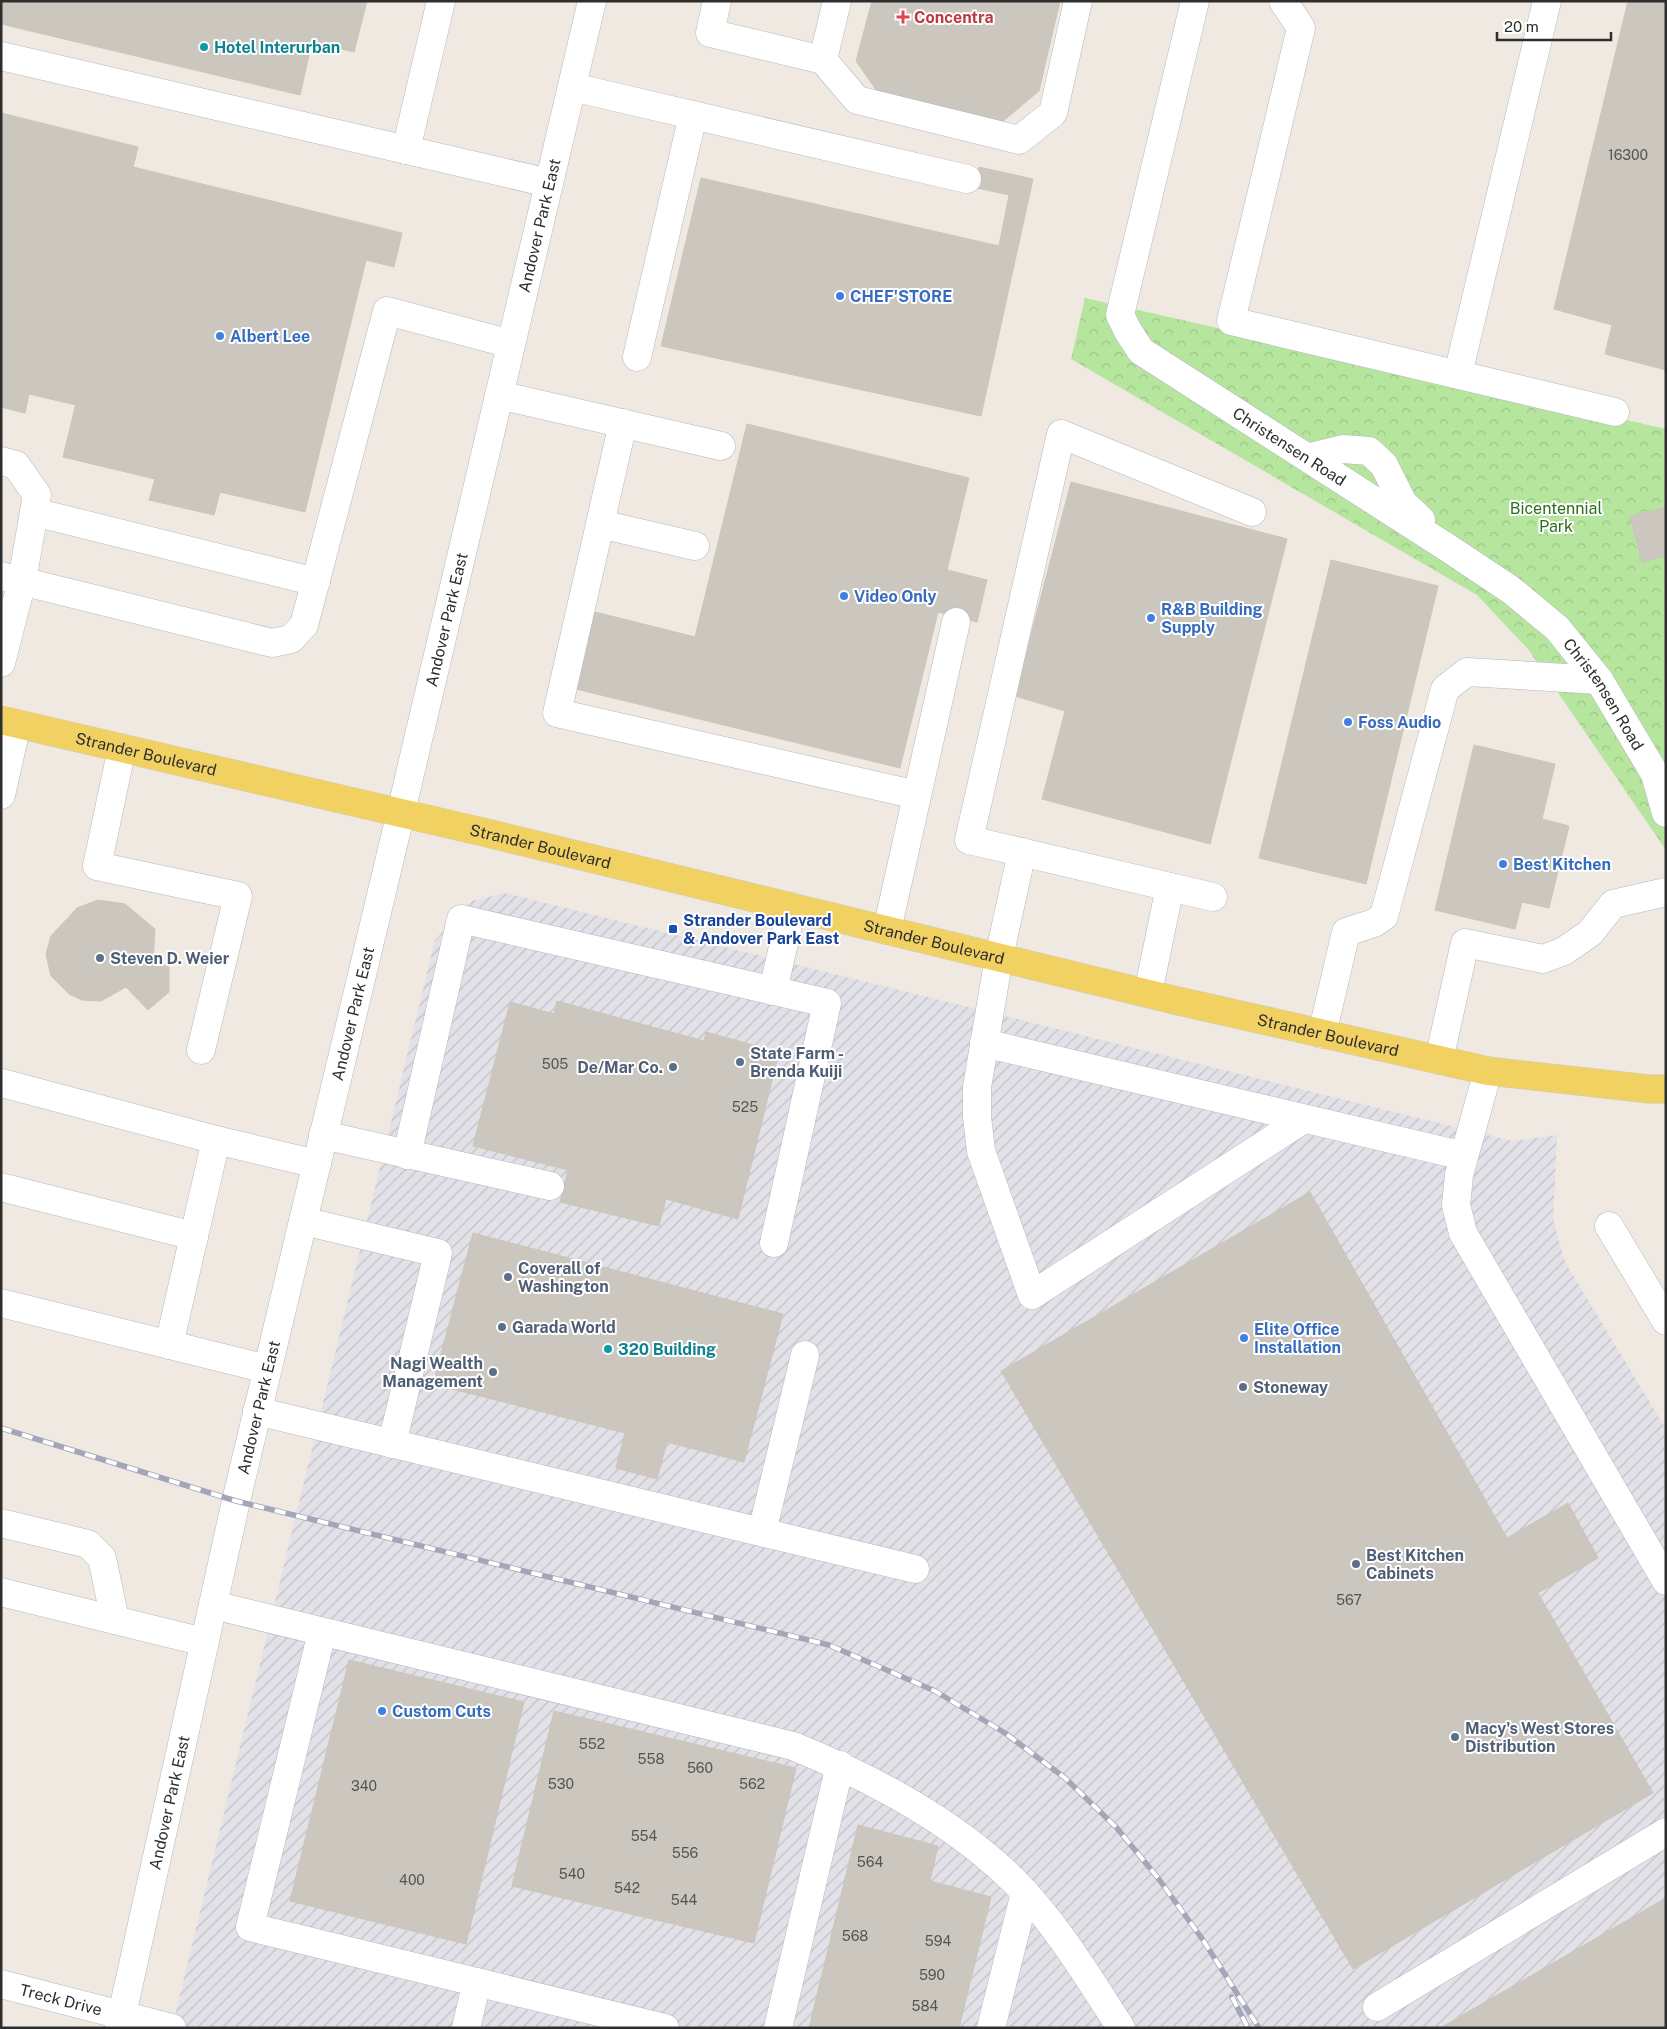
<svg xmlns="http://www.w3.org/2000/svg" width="1667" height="2029" viewBox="0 0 1667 2029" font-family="'Public Sans',sans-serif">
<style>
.industrial{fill:url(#industrial-furrows)}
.forest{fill:url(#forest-crowns)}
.building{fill:#cbc7bf;stroke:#cbc5ba}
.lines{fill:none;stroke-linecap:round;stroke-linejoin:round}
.minor-casing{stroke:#b4b7c1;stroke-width:29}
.major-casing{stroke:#c9c9c9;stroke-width:29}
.minor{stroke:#fff;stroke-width:28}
.major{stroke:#f2d163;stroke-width:28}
.rail-casing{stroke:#a3a6b8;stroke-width:5.5}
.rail{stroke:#fff;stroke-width:4;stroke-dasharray:11;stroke-linecap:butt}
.health-dot{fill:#e0444e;stroke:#fff;stroke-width:2}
.culture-dot{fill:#0f9aa8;stroke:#fff;stroke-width:2}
.shop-dot{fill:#3f7fe0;stroke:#fff;stroke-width:2}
.transit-dot{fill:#1a4fb4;stroke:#fff;stroke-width:2}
.service-dot{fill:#5c6f8a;stroke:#fff;stroke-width:2}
.labels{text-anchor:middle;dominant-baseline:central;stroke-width:4;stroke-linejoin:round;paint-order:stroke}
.number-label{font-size:14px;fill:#555452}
.health-label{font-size:16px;font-weight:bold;fill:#be3a42;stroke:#fff;text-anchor:start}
.culture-label{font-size:16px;font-weight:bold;fill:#0d838f;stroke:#fff;text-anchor:start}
.street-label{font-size:16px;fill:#2e2e2e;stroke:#fff}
.shop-label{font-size:16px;font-weight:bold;fill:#366cbe;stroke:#fff;text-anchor:start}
.park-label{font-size:16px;fill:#2c6e1b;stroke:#fff}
.transit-label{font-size:16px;font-weight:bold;fill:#164399;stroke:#fff;text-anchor:start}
.service-label{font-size:16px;font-weight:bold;fill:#4e5e75;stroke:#fff;text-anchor:start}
</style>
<defs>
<pattern id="industrial-furrows" width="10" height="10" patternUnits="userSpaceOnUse" patternTransform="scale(1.25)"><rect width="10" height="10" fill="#e3e1e8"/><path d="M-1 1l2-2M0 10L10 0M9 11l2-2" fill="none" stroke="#c3c1c7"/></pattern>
<pattern id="forest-crowns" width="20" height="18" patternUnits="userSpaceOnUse" patternTransform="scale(1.25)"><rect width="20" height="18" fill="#b6e59e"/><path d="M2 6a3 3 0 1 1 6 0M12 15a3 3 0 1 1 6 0" fill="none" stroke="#9dc588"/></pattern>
</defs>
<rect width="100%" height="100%" fill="#efe9e1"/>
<path class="industrial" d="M505,893L1512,1141L1557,1135L1553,1220L1565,1262L1666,1429V2028H172L435,940L472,901Z"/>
<path class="forest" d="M1085,298L1666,429V850L1528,649L1477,595L1071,359Z"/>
<path class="building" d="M1,1H367L354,52L312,42L300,95L1,24Z
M872,1H1060L1039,91L1002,122L879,94L856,61Z
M1628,1H1666V370L1605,354L1612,325L1554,309Z
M1,113L138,147L76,405L29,394L25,413L1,407Z
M133,167L402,233L394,267L366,260L305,512L220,492L214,515L149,500L155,479L63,457Z
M979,167L1033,179L981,416L661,346L701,178L999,246L1009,195L973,187Z
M747,424L969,478L947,570L987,580L977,622L938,612L900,768L576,689L595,612L695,637Z
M1071,482L1287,539L1210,844L1042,799L1065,711L1015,696Z
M1666,507V556L1642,562L1630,516Z
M1331,560L1438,586L1366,884L1259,858Z
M1474,745L1555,764L1542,819L1569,826L1549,908L1522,902L1515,929L1435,910Z
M98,900L125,904L155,929L153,961L169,967V992L148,1010L126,987L101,1001L82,1000L69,994L51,976L46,954L51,936L77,908Z
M557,1001L704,1041L706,1032L779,1052L738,1219L666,1199L659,1226L560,1202L568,1170L473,1146L510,1002L554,1014Z
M1310,1192L1507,1538L1568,1503L1598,1558L1538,1593L1653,1793L1353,1969L1001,1371Z
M473,1233L783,1314L744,1462L667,1442L657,1479L616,1468L625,1433L433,1384Z
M349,1660L524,1702L466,1944L290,1901Z
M554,1711L796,1768L754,1943L512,1886Z
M858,1825L938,1846L930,1881L991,1897L959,2028H809Z
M1666,1898V2028H1440Z"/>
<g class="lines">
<defs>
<g id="minor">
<path d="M717,1L710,33L823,60L857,100L1019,140L1053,113L1078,1"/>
<path id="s1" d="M1195,1L1120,315L1128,331L1141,351L1448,548L1511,590L1557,628L1599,680L1655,774L1666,813"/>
<path d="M1283,1L1301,28L1231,321L1615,412"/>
<path d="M1,56L549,183"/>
<path d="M823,60L837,1"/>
<path d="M572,87L967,179"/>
<path d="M406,150L441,1"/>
<path d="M637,357L693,115"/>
<path d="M1458,374L1547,1"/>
<path d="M499,395L721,446"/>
<path d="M623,423L557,713L917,795"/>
<path d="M1310,457L1343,449L1369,451L1384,465L1403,503L1421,520"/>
<path d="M1,461L16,465L37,495L22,581L1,663"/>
<path d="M34,512L316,582"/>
<path d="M600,524L695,546"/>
<path d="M1,576L272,643L291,639L304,625L387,311L511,344"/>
<path d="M122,748L97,866L238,896L201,1050"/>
<path d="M1,795L17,724"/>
<path d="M1022,852L999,957L977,1087V1117L981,1151L1032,1295L1304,1119"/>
<path d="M1213,897L969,840L1061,434L1252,512"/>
<path d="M887,930L956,622"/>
<path d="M773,991L792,907"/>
<path d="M1148,993L1170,887"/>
<path d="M1322,1034L1346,932L1374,923L1384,916L1445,689L1467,672L1599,680"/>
<path d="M984,1043L1464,1156"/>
<path d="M1439,1060L1465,943L1543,959L1564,951L1590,933L1613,904L1666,892"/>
<path d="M1488,1071L1459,1175L1456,1205L1463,1233L1666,1581"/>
<path d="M2,1083L216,1140L194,1236"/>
<path d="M323,1135L550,1186"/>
<path d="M216,1140L317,1164"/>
<path d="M407,1155L461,919L827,1003L774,1243"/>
<path d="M1,1187L194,1236L169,1345"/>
<path d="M303,1221L438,1253L392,1444"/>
<path d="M1609,1226L1666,1321"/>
<path d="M1,1303L267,1369"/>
<path d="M257,1411L915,1569"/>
<path d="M1,1523L88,1544L102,1558L115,1620"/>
<path d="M762,1532L805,1355"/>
<path d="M1,1592L204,1642"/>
<path d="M213,1605L793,1746C872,1778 952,1820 1013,1880C1056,1923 1088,1977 1121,2028"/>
<path d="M322,1632L250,1927L665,2028"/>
<path id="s2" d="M1,1984L172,2028"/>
<path d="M1377,2007L1666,1832"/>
<path id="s3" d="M119,2028L236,1501L401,812L592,1"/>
<path d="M466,2028L477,1982"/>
<path d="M778,2028L840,1765"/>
<path d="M991,2028L1025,1893"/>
</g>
<g id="major">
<path id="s4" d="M1,720L487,833L1174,1000L1488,1071L1649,1089H1666"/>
</g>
</defs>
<use href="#minor" class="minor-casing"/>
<use href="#major" class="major-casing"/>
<use href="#minor" class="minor"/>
<use href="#major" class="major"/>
<defs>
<path id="rail" d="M1,1428L236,1501L829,1645L935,1691L1005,1733L1065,1778L1116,1827L1158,1878L1203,1940L1259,2028
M1232,1997L1248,2028"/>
</defs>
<use href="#rail" class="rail-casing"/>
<use href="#rail" class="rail"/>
</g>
<path class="health-dot" d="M900.5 9.5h5v5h5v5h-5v5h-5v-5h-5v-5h5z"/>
<g class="culture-dot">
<circle cx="204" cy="47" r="5"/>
<circle cx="608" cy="1349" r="5"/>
</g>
<g class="shop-dot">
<circle cx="840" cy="296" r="5"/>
<circle cx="220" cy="336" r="5"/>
<circle cx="844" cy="596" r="5"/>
<circle cx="1151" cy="618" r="5"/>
<circle cx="1348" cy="722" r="5"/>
<circle cx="1503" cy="864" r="5"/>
<circle cx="1244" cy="1338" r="5"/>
<circle cx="382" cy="1711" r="5"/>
</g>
<rect class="transit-dot" x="668" y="924" width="10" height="10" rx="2.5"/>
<g class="service-dot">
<circle cx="100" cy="958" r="5"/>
<circle cx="740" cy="1062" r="5"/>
<circle cx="673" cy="1067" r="5"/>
<circle cx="508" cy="1277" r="5"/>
<circle cx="502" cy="1327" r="5"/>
<circle cx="493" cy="1372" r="5"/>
<circle cx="1243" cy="1387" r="5"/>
<circle cx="1356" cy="1564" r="5"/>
<circle cx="1455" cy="1737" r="5"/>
</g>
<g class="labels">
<g class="number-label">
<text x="1628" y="155">16300</text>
<text x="555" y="1064">505</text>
<text x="745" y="1107">525</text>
<text x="1349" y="1600">567</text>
<text x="592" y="1744">552</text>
<text x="651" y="1759">558</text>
<text x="700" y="1768">560</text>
<text x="561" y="1784">530</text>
<text x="752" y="1784">562</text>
<text x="364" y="1786">340</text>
<text x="644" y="1836">554</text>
<text x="685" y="1853">556</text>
<text x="870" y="1862">564</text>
<text x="572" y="1874">540</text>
<text x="412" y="1880">400</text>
<text x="627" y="1888">542</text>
<text x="684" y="1900">544</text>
<text x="855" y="1936">568</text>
<text x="938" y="1941">594</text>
<text x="932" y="1975">590</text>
<text x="925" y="2006">584</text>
</g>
<g class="health-label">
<text x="914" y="17">Concentra</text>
</g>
<g class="culture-label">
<text x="214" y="47">Hotel Interurban</text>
<text x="618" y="1349">320 Building</text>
</g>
<g class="street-label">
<text stroke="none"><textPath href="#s3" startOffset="1851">Andover Park East</textPath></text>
<text stroke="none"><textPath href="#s1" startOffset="541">Christensen Road</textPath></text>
<text stroke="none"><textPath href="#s3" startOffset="1446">Andover Park East</textPath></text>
<text stroke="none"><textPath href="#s1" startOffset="946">Christensen Road</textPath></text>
<text stroke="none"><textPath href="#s4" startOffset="149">Strander Boulevard</textPath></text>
<text stroke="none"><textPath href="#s4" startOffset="554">Strander Boulevard</textPath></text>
<text stroke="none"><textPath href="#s4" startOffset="959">Strander Boulevard</textPath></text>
<text stroke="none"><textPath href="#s3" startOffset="1041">Andover Park East</textPath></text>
<text stroke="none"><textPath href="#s4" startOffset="1364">Strander Boulevard</textPath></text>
<text stroke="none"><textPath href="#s3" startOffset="636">Andover Park East</textPath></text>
<text stroke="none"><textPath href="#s3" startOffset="231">Andover Park East</textPath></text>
<text stroke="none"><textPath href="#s2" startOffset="62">Treck Drive</textPath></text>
</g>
<g class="shop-label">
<text x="850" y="296">CHEF'STORE</text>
<text x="230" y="336">Albert Lee</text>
<text x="854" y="596">Video Only</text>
<text x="1161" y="609">R&amp;B Building<tspan x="1161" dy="18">Supply</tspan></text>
<text x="1358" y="722">Foss Audio</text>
<text x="1513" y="864">Best Kitchen</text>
<text x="1254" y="1329">Elite Office<tspan x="1254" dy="18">Installation</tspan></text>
<text x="392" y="1711">Custom Cuts</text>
</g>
<g class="park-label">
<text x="1556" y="508">Bicentennial<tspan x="1556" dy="18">Park</tspan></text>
</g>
<g class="transit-label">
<text x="683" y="920">Strander Boulevard<tspan x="683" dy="18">&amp; Andover Park East</tspan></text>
</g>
<g class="service-label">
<text x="110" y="958">Steven D. Weier</text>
<text x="750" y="1053">State Farm -<tspan x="750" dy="18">Brenda Kuiji</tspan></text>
<text x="663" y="1067" text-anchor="end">De/Mar Co.</text>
<text x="518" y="1268">Coverall of<tspan x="518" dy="18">Washington</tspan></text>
<text x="512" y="1327">Garada World</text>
<text x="483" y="1363" text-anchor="end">Nagi Wealth<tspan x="483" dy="18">Management</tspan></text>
<text x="1253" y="1387">Stoneway</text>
<text x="1366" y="1555">Best Kitchen<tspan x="1366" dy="18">Cabinets</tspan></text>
<text x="1465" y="1728">Macy's West Stores<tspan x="1465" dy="18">Distribution</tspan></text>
</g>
</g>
<rect width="1667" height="2029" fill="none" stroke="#2e2e2e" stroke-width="5"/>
<path d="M1497 32v8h114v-8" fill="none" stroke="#2e2e2e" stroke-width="2.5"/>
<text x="1504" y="32" font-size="15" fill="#2e2e2e" stroke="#ffffff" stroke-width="4" paint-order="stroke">20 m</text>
</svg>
